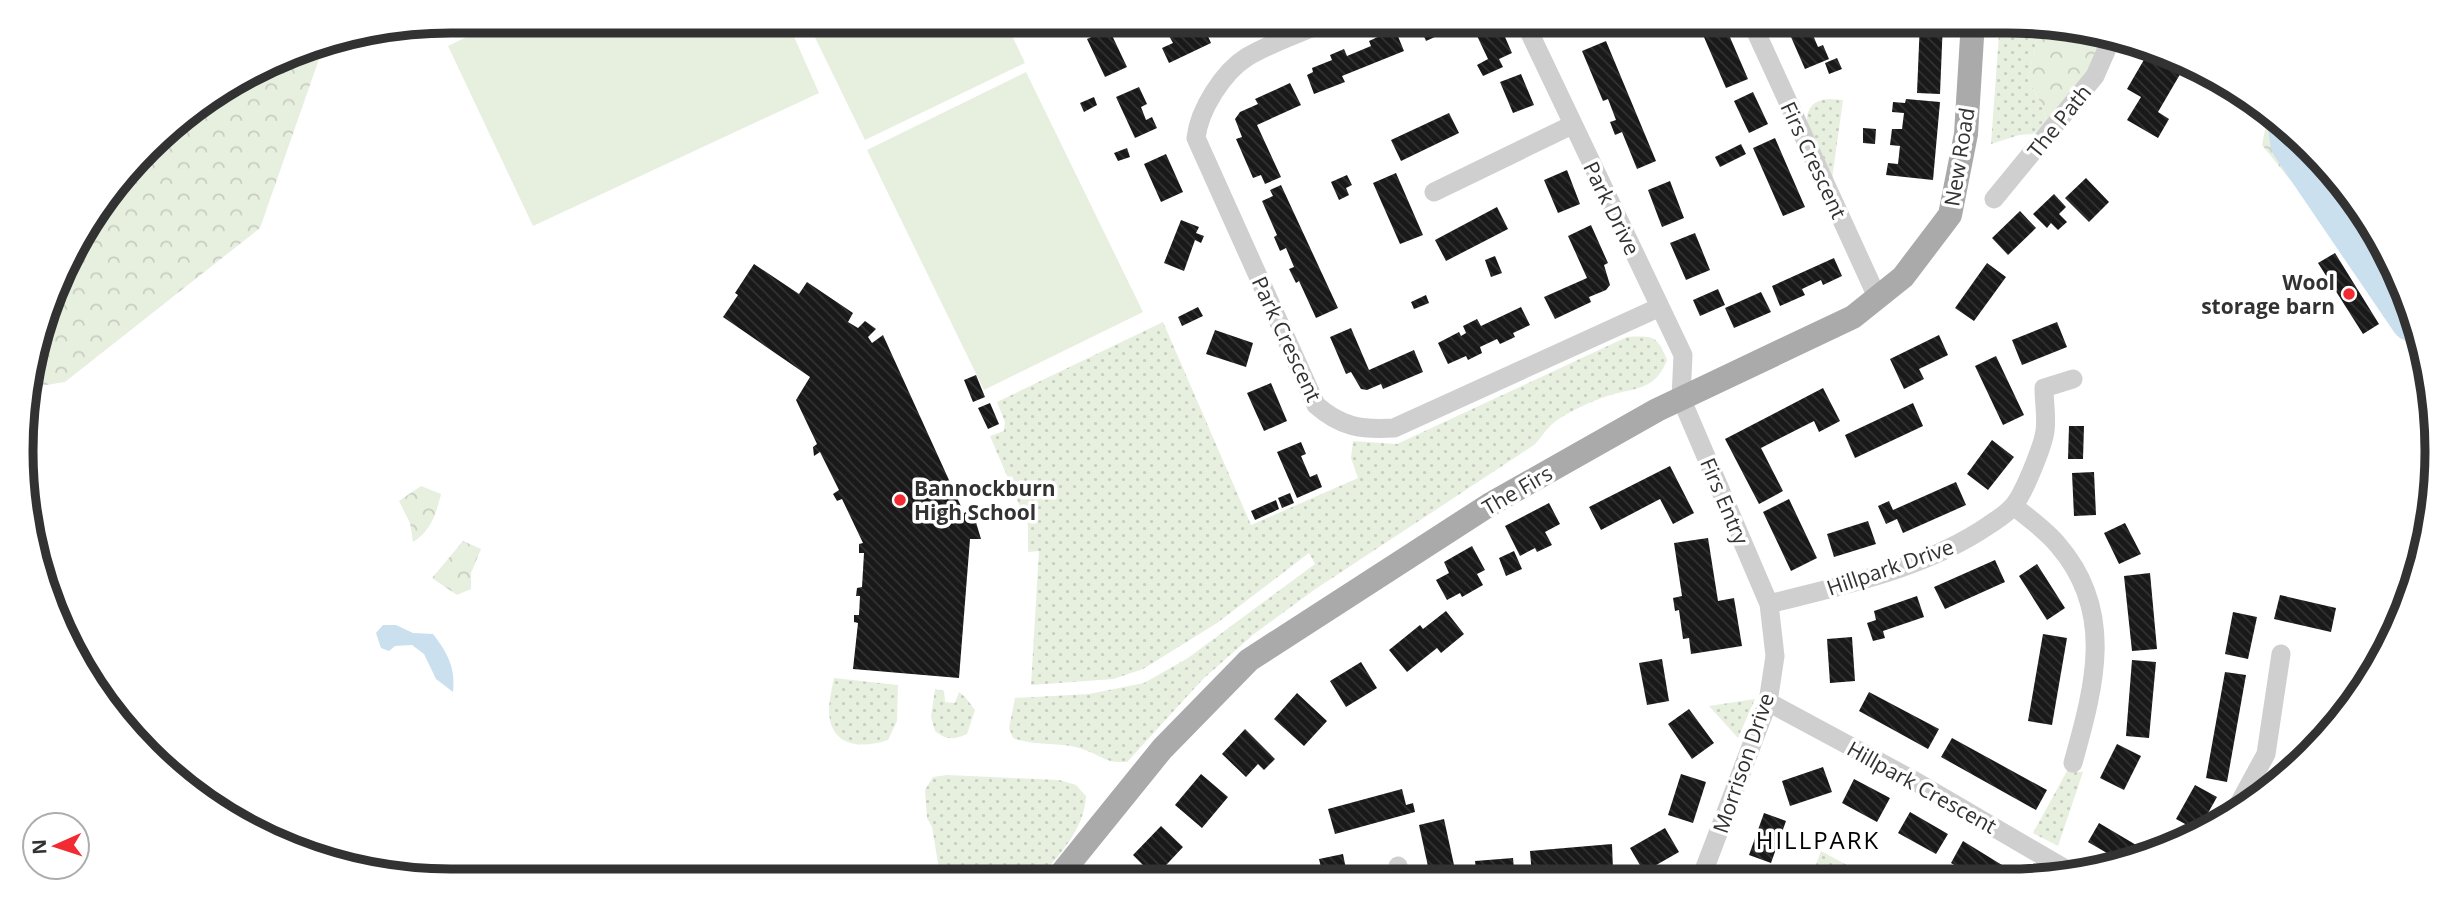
<svg xmlns="http://www.w3.org/2000/svg" width="2458" height="902" viewBox="0 0 2458 902" font-family="'Open Sans',sans-serif">
<style>
.grass{fill:url(#grass-dots)}
.forest{fill:url(#forest-crowns)}
.garden{fill:#e7efdf}
.water{fill:#cbe0ef}
.lines{fill:none;stroke-linecap:round;stroke-linejoin:round}
.river{stroke:#cbe0ef;stroke-width:35}
.building{fill:url(#building-back-hatch)}
.minor{stroke:#cfcfcf;stroke-width:19}
.major{stroke:#aaa;stroke-width:24}
.poi-dot{fill:#f22b32;stroke:#fff;stroke-width:2.5}
.labels{text-anchor:middle;dominant-baseline:central;stroke-width:7;stroke-linejoin:round;paint-order:stroke}
.street-label{font-size:21px;fill:#323232;stroke:#fff}
.poi-label{font-size:21px;font-weight:bold;fill:#323232;stroke:#fff;text-anchor:end}
.quarter-label{font-size:24px;letter-spacing:2px;fill:#000;stroke:#fff}
.rim{fill:none;stroke:#323232;stroke-width:9}
</style>
<defs>
<pattern id="grass-dots" width="8" height="8" patternUnits="userSpaceOnUse" patternTransform="scale(1.75)"><rect width="8" height="8" fill="#e7efdf"/><path d="M2 2h.1M6 6h.1" fill="none" stroke="#c7cdc0" stroke-width="1.8" stroke-linecap="round"/></pattern>
<pattern id="forest-crowns" width="20" height="18" patternUnits="userSpaceOnUse" patternTransform="scale(1.75)"><rect width="20" height="18" fill="#e7efdf"/><path d="M2 6a3 3 0 1 1 6 0M12 15a3 3 0 1 1 6 0" fill="none" stroke="#c7cdc0"/></pattern>
<pattern id="building-back-hatch" width="6" height="6" patternUnits="userSpaceOnUse" patternTransform="scale(1.75)"><rect width="6" height="6" fill="#191919"/><path d="M-1 5l2 2M0 0l6 6M5-1l2 2" fill="none" stroke="#323232"/></pattern>
</defs>
<rect width="100%" height="100%" fill="#fff"/>
<path class="grass" d="M2000,21L2040,25L2028,79L2043,108L2047,124L2033,134L2019,135L1991,144Z
M1830,99L1843,100L1832,179L1807,121C1807,106 1815,100 1830,99Z
M1163,322L1251,525L1358,478L1351,458L1353,441L1397,444L1627,337C1653,336 1657,335 1667,360C1655,390 1638,387 1611,395C1596,399 1568,412 1556,421C1548,426 1541,438 1534,445L1314,590L1254,634L1203,679L1127,762C1104,763 1105,757 1085,750C1062,741 1036,747 1013,738L1009,728L1015,698L1089,694L1144,683L1188,658L1315,564L1309,553L1217,623L1143,669L1113,679L1031,685L1039,551L1028,552V525L990,436L1004,431L1005,422L997,402Z
M834,678L898,685L897,721L888,740C861,749 830,747 829,711C829,701 832,688 834,678Z
M935,689L944,691L945,702L955,703L959,692L965,697L975,710L967,734C954,740 946,740 935,731L931,717Z
M1755,699L1738,738L1709,706Z
M2067,771L2083,772L2058,846L2033,833Z
M947,775L1059,780L1076,785L1086,796C1084,831 1059,854 1038,880H941L932,827L927,818L925,790L933,777Z
M1821,851L1871,878H1811Z"/>
<path class="forest" d="M2040,25L2105,34L2086,80L2047,124L2043,108L2028,79Z
M325,42L260,228L65,382L27,388L78,236L168,127L312,44Z
M2269,110L2359,212L2369,237L2390,267L2427,375L2337,238L2262,145Z
M421,486L441,494C436,514 431,531 413,542L410,523L399,501Z
M463,541L481,549L471,573V589L457,595L432,578Z"/>
<path class="garden" d="M500,21H787L819,93L533,226L448,46Z
M807,21H1005L1025,63L865,140Z
M1026,72L1143,312L984,390L867,150Z"/>
<path class="water" d="M383,625H396L413,633L433,634C447,652 456,668 453,692L436,679L424,654L412,645L395,646L389,651L381,648L376,633Z"/>
<g class="lines">
<path class="river" d="M2286,130L2288,145L2409,323"/>
</g>
<path class="building" d="M1197,21H1201L1211,43L1169,63L1162,48L1173,43L1168,34Z
M1223,21H1254L1229,33Z
M1417,21H1470L1426,41Z
M1470,21H1498L1512,53L1499,59L1503,67L1483,76L1477,65L1488,59Z
M1697,21H1723L1748,79L1726,88Z
M1784,21H1807L1818,47L1823,45L1829,59L1805,69Z
M1920,21H1943L1940,94L1917,93Z
M1109,29L1127,67L1105,77L1087,39Z
M1395,29L1404,51L1342,76L1345,82L1314,94L1307,75L1313,72L1312,68L1332,60L1330,55L1344,49L1347,56L1371,46L1369,41Z
M1606,41L1656,161L1637,169L1622,132L1615,135L1610,122L1616,120L1608,99L1603,101L1582,51Z
M2149,51L2182,71L2158,112L2169,119L2158,138L2127,120L2141,97L2127,89Z
M1837,58L1842,69L1829,74L1825,63Z
M1521,74L1534,105L1513,113L1500,82Z
M1290,83L1301,105L1257,125L1281,177L1265,184L1261,175L1253,178L1236,139L1242,137L1235,119L1240,112L1258,104L1255,99Z
M1139,87L1147,104L1141,107L1146,120L1152,117L1157,128L1135,138L1116,97Z
M1753,92L1768,124L1749,133L1734,101Z
M1094,97L1097,105L1084,112L1080,103Z
M1906,99L1940,102L1933,180L1886,175L1888,163L1898,164L1900,146L1890,145L1892,129H1902L1904,113L1892,112L1893,102L1905,103Z
M1449,113L1459,133L1401,161L1391,140Z
M1863,128L1876,129L1875,144L1863,143Z
M1775,138L1805,207L1783,216L1753,148Z
M1741,144L1746,154L1720,167L1715,157Z
M1127,148L1130,157L1118,161L1114,153Z
M1166,154L1183,192L1161,202L1144,164Z
M1567,170L1580,204L1558,213L1544,180Z
M1396,173L1423,235L1400,244L1373,183Z
M1347,175L1352,185L1346,188L1349,195L1339,200L1331,182Z
M2086,178L2109,202L2089,222L2065,198Z
M1670,181L1684,218L1662,227L1648,190Z
M1281,185L1338,308L1316,318L1299,281L1296,283L1289,269L1294,267L1286,248L1280,251L1274,237L1277,235L1262,201L1273,196L1270,190Z
M2054,194L2066,207L2059,214L2067,222L2058,230L2051,223L2047,228L2033,214Z
M1497,207L1508,229L1446,261L1435,240Z
M2020,211L2036,228L2008,255L1992,238Z
M1181,220L1199,227L1196,233L1204,236L1201,243L1195,240L1184,271L1164,263Z
M1591,225L1608,263L1604,265L1610,285L1606,290L1589,297L1591,302L1555,319L1544,297L1587,278L1568,236Z
M1695,233L1710,270L1686,280L1670,243Z
M2335,253L2379,324L2363,334L2318,263Z
M1495,256L1502,273L1491,277L1485,260Z
M1834,258L1842,276L1823,285L1821,280L1802,289L1805,295L1780,306L1772,286Z
M1987,263L2006,277L1974,321L1955,308Z
M754,264L799,294L807,282L853,313L848,322L858,328L865,321L876,329L868,337L872,343L883,335L964,513L972,509L981,539H970L959,678L853,669L858,623L854,622V615H859L860,596H856L857,588L862,587L864,553H859V544L863,543L842,499L837,501L833,494L839,490L820,452L814,456L813,447L817,444L796,400L810,377L723,317L738,295L735,293Z
M1718,289L1725,305L1700,316L1693,300Z
M1761,292L1771,312L1734,328L1725,308Z
M1426,295L1429,303L1414,309L1411,302Z
M1198,307L1203,316L1182,326L1178,317Z
M1521,307L1530,325L1513,333L1515,337L1500,344L1497,339L1480,347L1482,353L1468,360L1466,356L1448,364L1438,343L1459,332L1461,336L1466,333L1463,326L1477,319L1481,326Z
M2057,322L2067,347L2022,365L2012,340Z
M1351,328L1369,370L1414,350L1423,372L1383,389L1381,384L1367,390L1361,389L1351,372L1346,374L1330,337Z
M1215,330L1253,343L1246,367L1206,354Z
M1939,335L1948,355L1919,369L1924,379L1904,389L1890,359Z
M1996,356L2024,415L2003,425L1975,366Z
M976,375L985,397L973,402L964,380Z
M1271,383L1287,421L1264,431L1247,393Z
M1823,388L1840,421L1819,432L1814,421L1761,448L1783,491L1759,504L1725,439Z
M990,403L999,424L988,429L978,408Z
M1913,403L1923,426L1855,458L1845,435Z
M2069,426H2084L2083,459H2068Z
M1992,440L2014,457L1988,490L1967,474Z
M1301,442L1306,454L1301,456L1310,477L1317,474L1322,487L1297,498L1277,452Z
M1670,466L1694,513L1673,524L1660,499L1601,530L1589,507Z
M2094,472L2096,515L2074,516L2072,473Z
M1956,482L1966,505L1903,533L1897,519L1886,524L1878,506L1889,501L1893,510Z
M1290,493L1294,503L1282,508L1278,498Z
M1789,499L1817,558L1791,571L1763,512Z
M1276,500L1279,509L1255,520L1251,511Z
M1549,503L1560,524L1545,532L1552,545L1537,552L1535,548L1520,556L1505,526Z
M1868,521L1876,544L1834,557L1827,534Z
M2125,523L2141,554L2119,564L2104,533Z
M1708,538L1718,601L1734,598L1742,646L1691,654L1689,638L1683,639L1679,610L1675,611L1673,598L1682,596L1674,543Z
M1472,546L1485,570L1477,574L1483,585L1462,597L1460,593L1447,600L1436,580L1449,573L1444,562Z
M1514,551L1522,569L1506,576L1499,558Z
M1995,560L2005,582L1945,609L1934,587Z
M2037,564L2065,608L2047,620L2019,576Z
M2150,573L2157,649L2132,651L2124,576Z
M2280,595L2336,608L2331,632L2274,619Z
M1917,596L1924,617L1883,631L1885,638L1873,641L1867,623L1876,620L1874,611Z
M1446,611L1464,634L1441,653L1437,648L1407,672L1389,650L1420,625L1423,629Z
M2233,612L2257,617L2248,659L2225,654Z
M2043,634L2067,638L2052,725L2028,721Z
M1852,637L1855,681L1830,683L1827,639Z
M1662,659L1669,701L1647,705L1639,663Z
M2132,660L2156,662L2149,738L2126,736Z
M1361,662L1377,688L1346,707L1330,681Z
M2225,672L2246,675L2227,782L2206,778Z
M1869,692L1939,729L1928,749L1859,711Z
M1297,693L1327,721L1304,746L1274,719Z
M1689,709L1714,743L1692,759L1668,724Z
M1245,729L1275,759L1264,770L1258,764L1246,777L1222,754Z
M1952,738L2047,790L2036,810L1941,757Z
M2117,744L2141,756L2124,790L2100,778Z
M1823,767L1832,792L1790,806L1782,781Z
M1201,774L1228,797L1202,828L1175,805Z
M1681,774L1706,782L1693,823L1668,815Z
M1854,779L1890,798L1877,822L1842,803Z
M2195,785L2217,797L2198,831L2176,819Z
M1402,789L1406,805L1413,803L1415,812L1335,834L1328,809Z
M1910,812L1948,834L1936,854L1898,833Z
M1764,813L1786,821L1771,863L1749,855Z
M1444,819L1454,865L1429,871L1419,825Z
M2099,823L2148,852L2119,860L2088,842Z
M1161,826L1183,847L1155,877L1133,855Z
M1665,828L1679,852L1644,872L1630,848Z
M1963,841L2002,865L1995,877H1975L1951,863Z
M1612,844L1613,870L1532,876L1530,851Z
M1343,854L1348,879H1324L1319,859Z
M1513,858L1515,879H1461L1460,870L1476,869L1475,861Z"/>
<g class="lines">
<path class="minor" d="M1327,21C1301,33 1272,42 1247,57C1223,72 1199,110 1196,138L1316,405C1341,427 1361,430 1394,428L1660,307
M1524,21L1683,355L1681,398L1769,604L1775,656L1768,702L1701,878
M1751,21L1878,299
M1434,192L1572,125
M1994,199L2095,76L2113,35
M2014,506C2028,518 2046,530 2058,545C2116,612 2094,687 2073,763
M1769,604C1843,585 1925,569 1989,525C1998,519 2008,513 2014,505C2024,493 2043,446 2045,431C2047,418 2044,402 2044,388L2073,379
M2356,699L2383,648
M1768,702L1913,780L2074,874
M2235,811L2266,754L2281,654
M1398,866L1401,879"/>
<path class="major" d="M1056,880L1162,749L1249,660L1489,505L1657,410L1853,317L1903,277L1950,215L1966,134L1973,21"/>
</g>
<g class="poi-dot">
<circle cx="2349" cy="294" r="7"/>
<circle cx="900" cy="500" r="7"/>
</g>
<g class="labels">
<g class="street-label">
<text transform="translate(2059 121) rotate(-51)">The Path</text>
<text transform="translate(1959 157) rotate(-81)">New Road</text>
<text transform="translate(1814 160) rotate(65)">Firs Crescent</text>
<text transform="translate(1612 208) rotate(64)">Park Drive</text>
<text transform="translate(1287 339) rotate(65)">Park Crescent</text>
<text transform="translate(1517 490) rotate(-30)">The Firs</text>
<text transform="translate(1725 501) rotate(67)">Firs Entry</text>
<text transform="translate(1890 567) rotate(-19)">Hillpark Drive</text>
<text transform="translate(1743 763) rotate(-71)">Morrison Drive</text>
<text transform="translate(1922 787) rotate(29)">Hillpark Crescent</text>
</g>
<g class="poi-label">
<text x="2335" y="282">Wool<tspan x="2335" dy="24">storage barn</tspan></text>
<text x="914" y="488" text-anchor="start">Bannockburn<tspan x="914" dy="24">High School</tspan></text>
</g>
<g class="quarter-label">
<text x="1818" y="839">HILLPARK</text>
</g>
</g>
<path d="M0 0H2458V902H0ZM451 33H2007A418 418 0 0 1 2425 451V451A418 418 0 0 1 2007 869H451A418 418 0 0 1 33 451V451A418 418 0 0 1 451 33Z" fill="#fff" fill-rule="evenodd"/>
<path class="rim" d="M451 33H2007A418 418 0 0 1 2425 451V451A418 418 0 0 1 2007 869H451A418 418 0 0 1 33 451V451A418 418 0 0 1 451 33Z"/>
<g transform="translate(56 846) rotate(267)"><circle r="33" fill="#ffffff" stroke="#adadad" stroke-width="2"/>
<path d="M0-5L12 26L0 18L-12 26Z" fill="#f22b32"/>
<text y="-10" font-size="19" font-weight="bold" text-anchor="middle" fill="#323232">N</text>
</g>
</svg>
